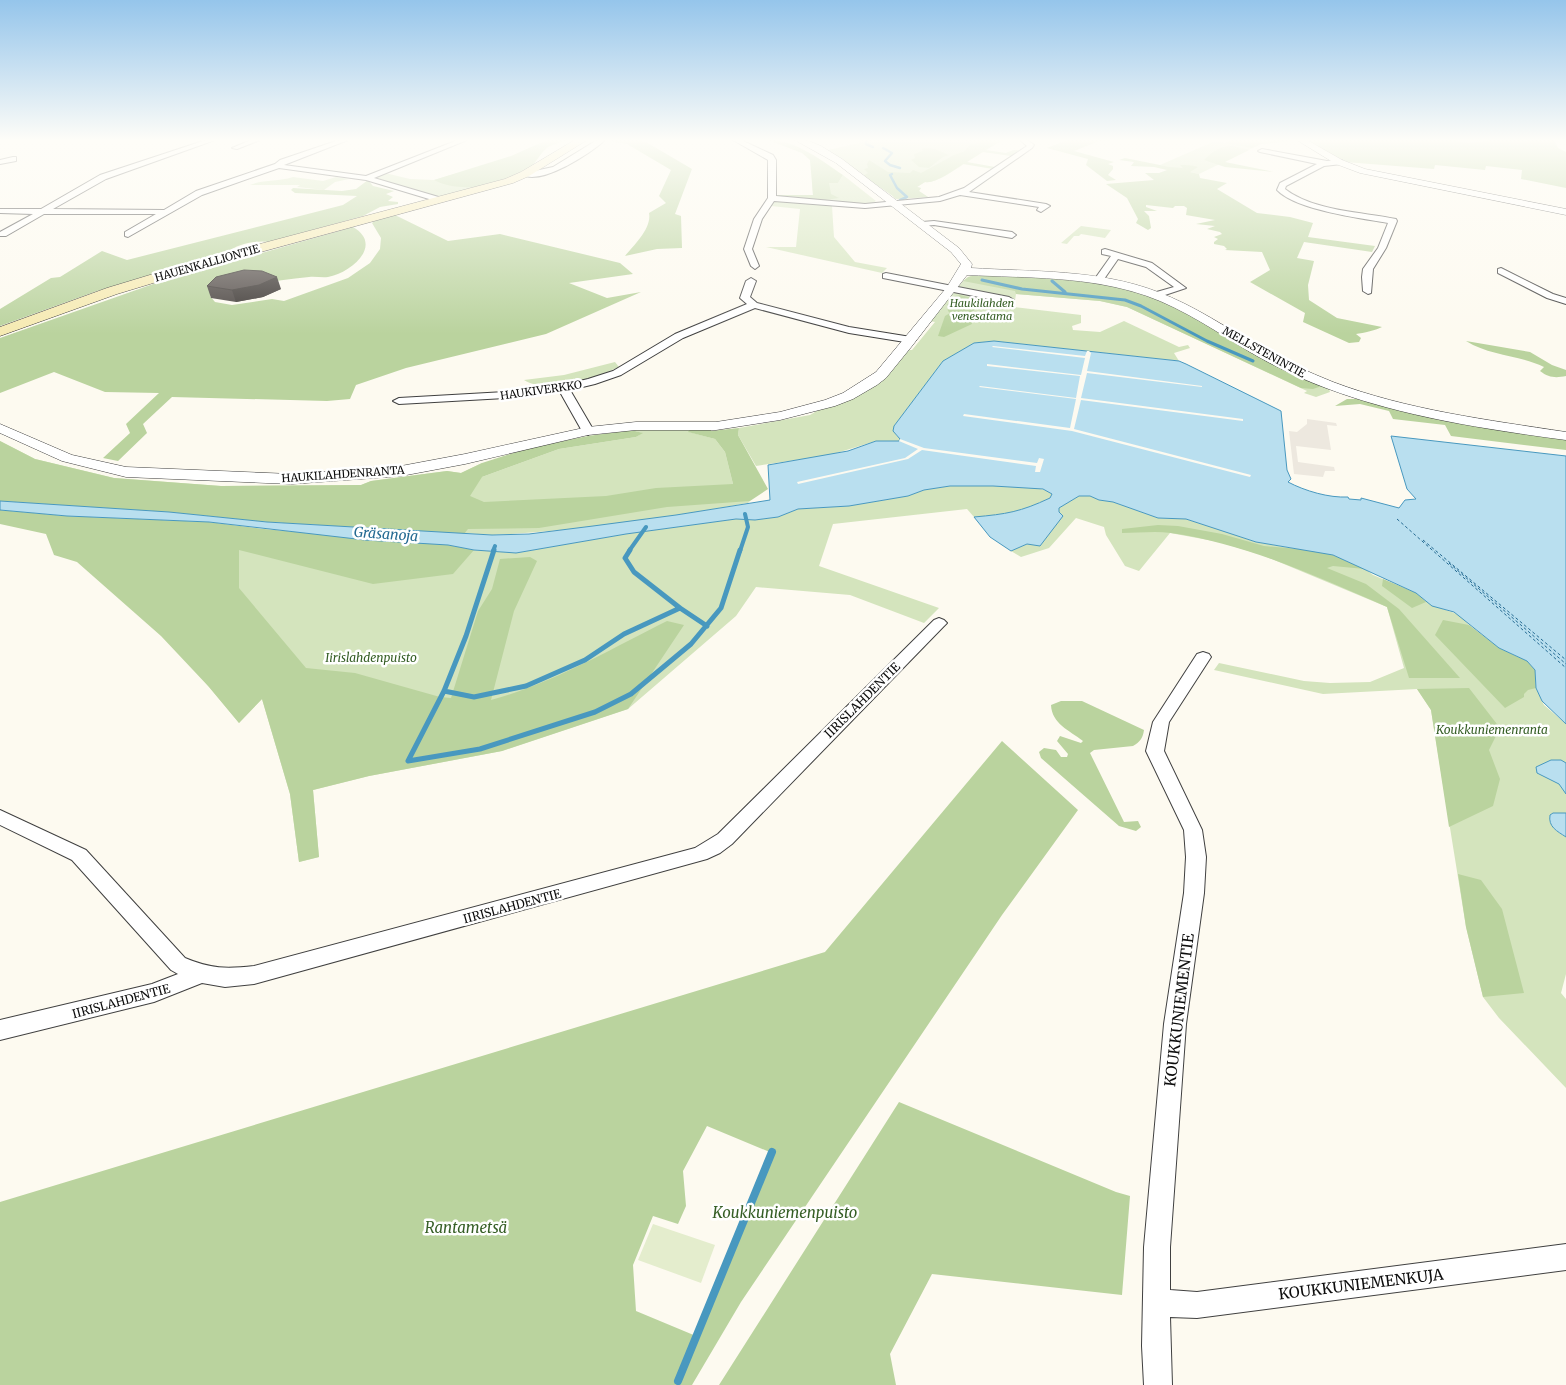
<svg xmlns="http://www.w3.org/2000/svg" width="1566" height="1385" viewBox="0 0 1566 1385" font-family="Merriweather,serif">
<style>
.green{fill:#d4e4bd}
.forest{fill:#bad39e;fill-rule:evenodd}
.pitch{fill:#e4edcd}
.plaza{fill:#ede8df}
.water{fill:#b9dfef;stroke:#4898bf}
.pier{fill:#fdfaf0}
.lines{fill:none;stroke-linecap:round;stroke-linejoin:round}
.stream-far4{stroke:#4898bf;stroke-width:2.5}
.stream-far3{stroke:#4898bf;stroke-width:3}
.stream-far2{stroke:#4898bf;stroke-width:4}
.stream-far1{stroke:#4898bf;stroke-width:5}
.stream{stroke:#4898bf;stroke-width:8}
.ferry{stroke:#246a92;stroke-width:1;stroke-dasharray:3 2.5;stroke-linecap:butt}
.minor-casing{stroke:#404040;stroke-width:2}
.tertiary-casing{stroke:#404040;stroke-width:1}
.secondary-casing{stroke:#2f2f2f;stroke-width:1}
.minor{fill:#fff;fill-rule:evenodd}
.tertiary{fill:#fff;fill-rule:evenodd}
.secondary{fill:#f6eab2;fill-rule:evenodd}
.wall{fill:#494340}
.shaded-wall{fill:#3c3734}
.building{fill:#554e4b;stroke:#3c3734}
.labels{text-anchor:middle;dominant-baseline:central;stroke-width:5;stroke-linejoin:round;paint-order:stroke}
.far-street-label{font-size:11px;fill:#0d0d0d;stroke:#fff}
.far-park-label{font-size:11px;font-style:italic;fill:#355e25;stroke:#fff}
.park-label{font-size:12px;font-style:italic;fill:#355e25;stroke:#fff}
.street-label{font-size:12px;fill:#0d0d0d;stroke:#fff}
.water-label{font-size:14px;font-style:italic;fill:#246a92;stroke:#fff}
.near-street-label{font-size:15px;fill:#0d0d0d;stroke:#fff}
.near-park-label{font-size:15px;font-style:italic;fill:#355e25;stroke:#fff}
</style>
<rect width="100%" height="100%" fill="#fdfaf0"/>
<path class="green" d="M859,140H1003C983,146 943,185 925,182L917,187L921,188L919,191L928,197L896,199L887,190L873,183L828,150L859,143Z
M1232,140L1291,141L1261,144L1199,174L1160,165L1215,141L1225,143Z
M495,162L509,179L444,196L434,197L374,177L385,173L410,179L434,180Z
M843,175L876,201C866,209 846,203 834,202L832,206L834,237L855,262L887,268L882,273L766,247H796L800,209L771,206L777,195H813L812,183H838Z
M293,177L323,181L336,177L349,179L335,182L324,190L297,187L300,185C285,185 266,185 250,185C264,179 278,182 293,177Z
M1081,226L1111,230L1105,238L1081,234L1079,236H1074L1067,244L1061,243Z
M972,275L1080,279L1322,386L1329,389L1330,392L1316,397L1304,393L1307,391L1127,307L1100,301L1016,294L1014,307L1081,315V323L1072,326L1073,330L1100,332L1124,321L1179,347L1188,345L1190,348L1174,353L1179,361L994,341L974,343L943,361L894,426L896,435L900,439L899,441H876L830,455L756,466L738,435L739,428L810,415L820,409L843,400L906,350H912L935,322L930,321L963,281Z
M615,362L619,367C595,378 548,395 524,380L564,375Z
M691,428L689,432L715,439L725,452L733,484L750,501L748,503C663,518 578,531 492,535L0,501V441L35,459L114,478L221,486L361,485L371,481L447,471L461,473L482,463V477L559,449L636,437L642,433L631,430Z
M950,486C967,486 1043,483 1052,494L1050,498C1020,512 1007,514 974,517L967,509L833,524L819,566L939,608L924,623L850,595L756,587L736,616L628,709L502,751L369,776L313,790L319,857L299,862L290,794L262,699L239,723L67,516L448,545L474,550L516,553L626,534L736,519L755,520L778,517L798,509L849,506L908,496L924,490Z
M1079,496H1090L1099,500L1113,502L1158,518L1186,519L1256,542L1302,550L1365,569L1373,575L1416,593L1440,608L1460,615L1469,625L1499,648L1536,688L1544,705L1566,724V813H1561L1554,829L1566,837V974L1561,993L1566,999V1088L1499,1018L1483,997L1466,927L1431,710L1417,689L1323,694L1214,670L1219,663L1304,681L1330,683L1370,682L1404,668L1387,607L1262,555L1219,542L1170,533L1139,571L1125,566L1106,535L1104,527L1076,518L1049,548L1021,557L1011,551L1027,544L1063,516L1059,512V508Z"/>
<path class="forest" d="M547,140H567C561,142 554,144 548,147C540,153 536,164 527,170C504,186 460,194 434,180L511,156Z
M611,140H637L646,142L692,169L675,214L681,216L682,248L657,249L625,256C634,245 652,228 649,213L666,203L659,196L671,170L627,144L609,141Z
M768,140C796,140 821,160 843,175L838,183H829L831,194L839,198L818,201L776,197L777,195H813L810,160L802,153Z
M964,140H1003L986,150L1006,153L1013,150H1019L1011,156L983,152L967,162L995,167L993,169L963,164C954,170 935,184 925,182L917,187L921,188L919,191L928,197L896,199C886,190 875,185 863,176L868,173L864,169L868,168L867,164L869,160L888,172L910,173L913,170L921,173L954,155L965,151L970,144L980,143Z
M1067,140H1116L1099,141L1074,151L1114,162L1108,164L1113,166V169L1108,175L1116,180L1107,181L1086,165L1088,159L1047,148Z
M1232,140H1289L1291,141L1261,144L1252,148L1225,143Z
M1305,140H1452L1468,143L1494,140H1554L1558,148L1566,152V188L1521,179L1522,170L1486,166L1485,170L1435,165L1434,169L1345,162Z
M1233,146L1249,150L1225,162L1274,172L1225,167L1204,160C1212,152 1221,145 1233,146Z
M925,148L935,149L949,155L943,157L929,168L919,167L911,160L915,158L914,154L923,151L922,149Z
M1125,158L1170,167L1183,168L1180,165C1186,165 1192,165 1198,167L1190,172L1199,174L1200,178L1227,183L1217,189L1257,213L1290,217L1313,223L1308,237L1375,246L1372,252L1304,242L1297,258L1314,261L1308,285L1309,300L1337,318L1382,327C1377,330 1363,333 1356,334L1361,338L1359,342L1349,343L1303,322L1305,313L1250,282L1270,270L1262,252L1225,250L1227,249L1224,246L1214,244V242L1218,239L1214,237L1222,234L1220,232L1207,229L1215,226L1196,224L1215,220L1186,215L1187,208L1184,206H1175L1173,208L1146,205V207L1157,211H1144L1149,216L1151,228L1148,230L1136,223L1138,219L1127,198L1106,184L1154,180L1145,173H1159L1167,170L1154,167L1131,166L1134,162L1119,160Z
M368,180L373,186L394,191L386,194L393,197L388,201L398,202V204L380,207L363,216L269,242C257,240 237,244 228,252L97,291L0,326V309L51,278L60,277L102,251L127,260L343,205L357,196L295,193L291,190L293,188L342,191L356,189Z
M395,215L448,241L500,234L620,263L633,274L569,283L607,298L641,292L546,334L406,368L356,385L350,399L327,401L172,397L143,424L147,433L118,461L103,458L130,433L126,424L159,393L105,392L54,372L0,393V338L156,283L353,227C384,245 351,273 328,277C322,278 315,276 309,277C277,280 245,286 214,291L210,296L215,302L232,305L272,299L284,301L348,278L370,263L380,249L381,238L372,223L374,221Z
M977,275L1080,279L1134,290L1178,308L1322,386L1313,389L1301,388L1127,307L1100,301L1016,294L1015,291L963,281L968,277Z
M960,295L980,300L978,307L966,317L971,319L972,324L944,337L938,336L945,316L950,313L948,311L947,305L955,296Z
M1466,341L1530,352L1552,365L1566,370V376C1556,378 1549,378 1540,371L1544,367C1519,355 1490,356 1466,341Z
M1347,399H1358L1566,440V450L1451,436L1445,425L1393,419L1389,411L1360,404L1335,406Z
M691,428H711V431L739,428L738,435L768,489L750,501L667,507L539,528L468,529L464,534L267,522L169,512L0,501V441L35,459L114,478L221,486L361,485L371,481L447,471L461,473L482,463L529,448L588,436L631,430L643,433L636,437L559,449L482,477L470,496L484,502L606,496L656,488L733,484L725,452L715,439L688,432Z
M0,510L67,516L209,522L264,529L448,545L474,550L453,574L373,584L239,550V588L306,668L355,673L440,697L451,698L478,611L492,589L500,559L530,557L537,561L514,611L491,700C551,684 611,649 667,621L684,625L628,709L502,751L369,776L313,790L319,857L299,862L290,794L262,699L239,723L209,687L161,636L77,562L54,555L46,534L0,524Z
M1158,525L1178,526L1222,534L1264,546L1310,550L1333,555L1365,569L1333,566L1327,568L1366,584L1399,609L1460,678H1409L1387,607C1317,577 1248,544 1171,533C1155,531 1138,533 1122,533V529Z
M1383,579L1416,593L1426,602L1412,608L1382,586Z
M1443,620L1469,625L1499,648L1527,661L1535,670L1536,688L1528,690L1524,694V697L1505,708L1435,635Z
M1469,688L1500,728L1489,750L1500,779L1493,806L1449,827L1431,710L1417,689Z
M1061,701H1082L1144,730C1143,738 1140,742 1133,746L1094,750L1090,753L1124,822L1138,821L1141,827L1136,831L1119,826L1041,758L1039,752L1044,748L1056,750L1061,757H1067L1068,754L1057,741L1060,736L1081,743L1083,741C1069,730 1052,724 1051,705Z
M1002,741L1078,810L1002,915L741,1302L692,1385H0V1202L825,952ZM707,1126L772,1153L696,1336L636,1311L633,1265L653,1216L678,1224L686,1206L683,1171Z
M1458,874L1481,880L1502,909L1524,993L1483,997L1466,927Z
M899,1102L1116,1192L1130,1196L1122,1295L932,1274L890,1354L896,1385H719Z"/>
<path class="pitch" d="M653,1224L715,1245L701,1283L638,1260Z"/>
<path class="plaza" d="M1307,419L1336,423L1337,426L1327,425L1331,450L1296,446L1298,462L1334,467L1335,471H1325L1323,477L1294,474L1289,431L1297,432L1307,424Z"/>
<path class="water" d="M994,341L1179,361L1186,364L1281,411L1287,470L1291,479L1288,482C1305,491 1329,498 1348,497L1349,499L1361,500V498L1399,508L1405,500L1416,499L1407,489L1391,436L1566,456V724L1542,701L1536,688L1535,670L1527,661L1499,648L1454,612L1432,606L1416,593L1333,555L1256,542L1186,519L1158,518L1113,502L1099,500L1090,496H1079L1059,508V512L1063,516L1040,546L1027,544L1011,551L990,537L974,517C1007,514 1020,512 1050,498L1052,494L1043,489L993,486H950L924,490L908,496L849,506L798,509L778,517L755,520L736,519L626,534L516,553L474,550L448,545L365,540L209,522L67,516L0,510V501L169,512L267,522L492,535L529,534L593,526L676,515L770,500L768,465L848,451L876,441H899L900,439L893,431L894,426L943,361L974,343Z
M1551,760H1561L1566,763V794L1559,784L1537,773L1536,767Z
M1553,813H1566V837C1557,831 1548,827 1550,815Z"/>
<path class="pier" d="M993,346L1085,356L1087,351H1089L1091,353L1087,371L1202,386V387L1087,373L1081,398L1243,419V421L1081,400L1074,429L1251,475L1250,477L1072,431L963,416L964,414L1070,428L1076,399L979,387L980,386L1076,398L1080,376L987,366V364L1081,375L1085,358L992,347Z
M900,439L924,448L1037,463L1039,458L1044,459L1040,472H1035L1036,466L922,450L908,459L798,484L797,482L905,458L918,449L899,441Z"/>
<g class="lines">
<path class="stream-far4" d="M866,140V144L873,147
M883,148L892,153L885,161L890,165L900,168
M892,174L890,175L897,188L907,197L900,200"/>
<path class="stream-far3" d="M982,280L1022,289L1125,300L1141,306L1207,341L1253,361
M1052,281L1065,292"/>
<path class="stream-far2" d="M493,551L495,546
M629,551L646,527
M740,551L748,527L745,514"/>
<path class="stream-far1" d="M494,550L466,636L444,691L408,761L480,749L595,712L631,694L691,644L721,608L740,550
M630,550L625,558L634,572L680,608
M444,691L474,697L526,686L585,660L624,634L680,608L707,626"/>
<path class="stream" d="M678,1381L772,1152"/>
<path class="ferry" d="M1397,519L1566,668
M1423,540L1566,660
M1449,563L1566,664"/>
<defs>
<path id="minor" d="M206,140H215L106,179L53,209L164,210L196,191L275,164L280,160L339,140H348L284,165L366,176L458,140H467L374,178L442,198L443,200L439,202L366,180L279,168L202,195L128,237L125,236V232L156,214H44L6,236H0V232L33,214L0,213V209H41L100,175Z
M251,140H260L237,149L232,148Z
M597,140H605C591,153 540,187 521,174L553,167Z
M733,140H741L773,155L776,160V196L865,204L939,197L964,188L1027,146L1020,140H1028L1034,145L1032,148L969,192L1046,204L1050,206L1041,212L1037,210L1039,207L960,195L940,201L865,208L774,201L762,219L752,249L759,266L755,269L751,266L744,249L754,219L768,198V160Z
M1262,149L1327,161L1342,160V164L1324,166L1286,186L1285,189C1313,211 1362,212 1396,219L1397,221L1386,248L1373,269L1371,293L1368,294L1363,291L1362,277L1363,269L1378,248L1388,223C1360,218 1296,210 1277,190L1280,183L1317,164L1260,152L1258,151Z
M13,157H16V161L0,164V160Z
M934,221L1012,232L1016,235L1012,238L934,225L922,226L918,224L922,222Z
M1105,249L1152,263L1186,288L1159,297H1153V293L1174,287L1146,267L1118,259L1102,282H1096L1094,280L1111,256L1102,254V250Z
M1501,268L1553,294L1566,298V304L1547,298L1498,273V269Z
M886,273L1009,297L1014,300L1009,303L883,278V274Z
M751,278L756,281L750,297L757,303L849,327L911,337L916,340L911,343L849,333L755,308L683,338L621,375L595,384L570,390L594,431L588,435L582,431L560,392L505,398L399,404L393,401L399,398L505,392L563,385L588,379L613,371L675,334L747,304L740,298L746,281Z
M939,618L944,620L947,623L944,626L732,844L720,853L707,859L254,984L225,987L202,983L154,1002L0,1040V1020L152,984L178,974L171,970L72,860L0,825V810L86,850L185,958C211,969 227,969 254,966L695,848L718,834L934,620Z
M1203,652L1209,654L1211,657L1169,722L1164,751L1202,830L1206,857L1204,893L1186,1024L1170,1247V1290L1197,1292L1566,1244V1270L1197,1318L1170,1317L1172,1385H1144L1142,1346L1144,1247L1164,1024L1184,893L1186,857L1184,830L1146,751L1153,722L1197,654Z"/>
<path id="tertiary" d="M795,140H806L821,146L842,159L959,248L972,264L971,268C1033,272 1098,269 1158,292C1195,306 1227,328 1261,348C1284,361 1308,372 1333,382C1407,410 1488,420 1566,432V440C1485,429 1403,417 1326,388C1299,378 1274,366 1250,352C1217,332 1184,309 1147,296C1089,276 1028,278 967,275L912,346L886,378L877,385L853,399L835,406L780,420L716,430H636L588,435L465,464L401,476L291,484L126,477L62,461L0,433V424L72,455L126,467L291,474L401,466L465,454L588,427L636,422H716L780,412L825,400L843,393L876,372L947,287L961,264L951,252L836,163Z
M1297,140H1307L1342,160L1365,169L1566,209V215L1360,173L1336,164Z"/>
<path id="secondary" d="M575,140H587L529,176L513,183L206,267L117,294L0,336V327L107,288L196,261L505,179L521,172Z"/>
</defs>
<use href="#minor" class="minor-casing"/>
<use href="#tertiary" class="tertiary-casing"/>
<use href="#secondary" class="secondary-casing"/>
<use href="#minor" class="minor"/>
<use href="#tertiary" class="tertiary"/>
<use href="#secondary" class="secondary"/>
</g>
<path class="wall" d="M207,286L281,289L263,297L236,302L211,298Z"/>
<path class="shaded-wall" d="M277,277L281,289L263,297L236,302L232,290Z"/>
<path class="building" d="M244,270L262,271L277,277L259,285L232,290L207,286L216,277Z"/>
<linearGradient id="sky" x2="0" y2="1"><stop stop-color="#95c5eb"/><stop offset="0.42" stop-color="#fefdf8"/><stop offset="1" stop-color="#fefdf8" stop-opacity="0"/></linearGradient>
<rect width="1566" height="334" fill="url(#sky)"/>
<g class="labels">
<g class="far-street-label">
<text transform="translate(207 263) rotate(-16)">HAUENKALLIONTIE</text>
<text transform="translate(1264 352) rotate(29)">MELLSTENINTIE</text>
<text transform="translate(541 390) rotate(-8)">HAUKIVERKKO</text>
<text transform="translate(343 474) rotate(-4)">HAUKILAHDENRANTA</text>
</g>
<g class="far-park-label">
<text x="982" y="303">Haukilahden<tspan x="982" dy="13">venesatama</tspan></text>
</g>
<g class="park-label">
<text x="371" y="657">Iirislahdenpuisto</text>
<text x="1492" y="729">Koukkuniemenranta</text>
</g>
<g class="street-label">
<text transform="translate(862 700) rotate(-45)">IIRISLAHDENTIE</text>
<text transform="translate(512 906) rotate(-15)">IIRISLAHDENTIE</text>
<text transform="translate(121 1001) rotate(-15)">IIRISLAHDENTIE</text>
</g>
<g class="water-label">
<text transform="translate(386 534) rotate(4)">Gräsanoja</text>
</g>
<g class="near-street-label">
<text transform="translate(1179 1010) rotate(-83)">KOUKKUNIEMENTIE</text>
<text transform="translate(1361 1284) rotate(-7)">KOUKKUNIEMENKUJA</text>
</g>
<g class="near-park-label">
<text x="785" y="1212">Koukkuniemenpuisto</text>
<text x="466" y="1227">Rantametsä</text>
</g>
</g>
</svg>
